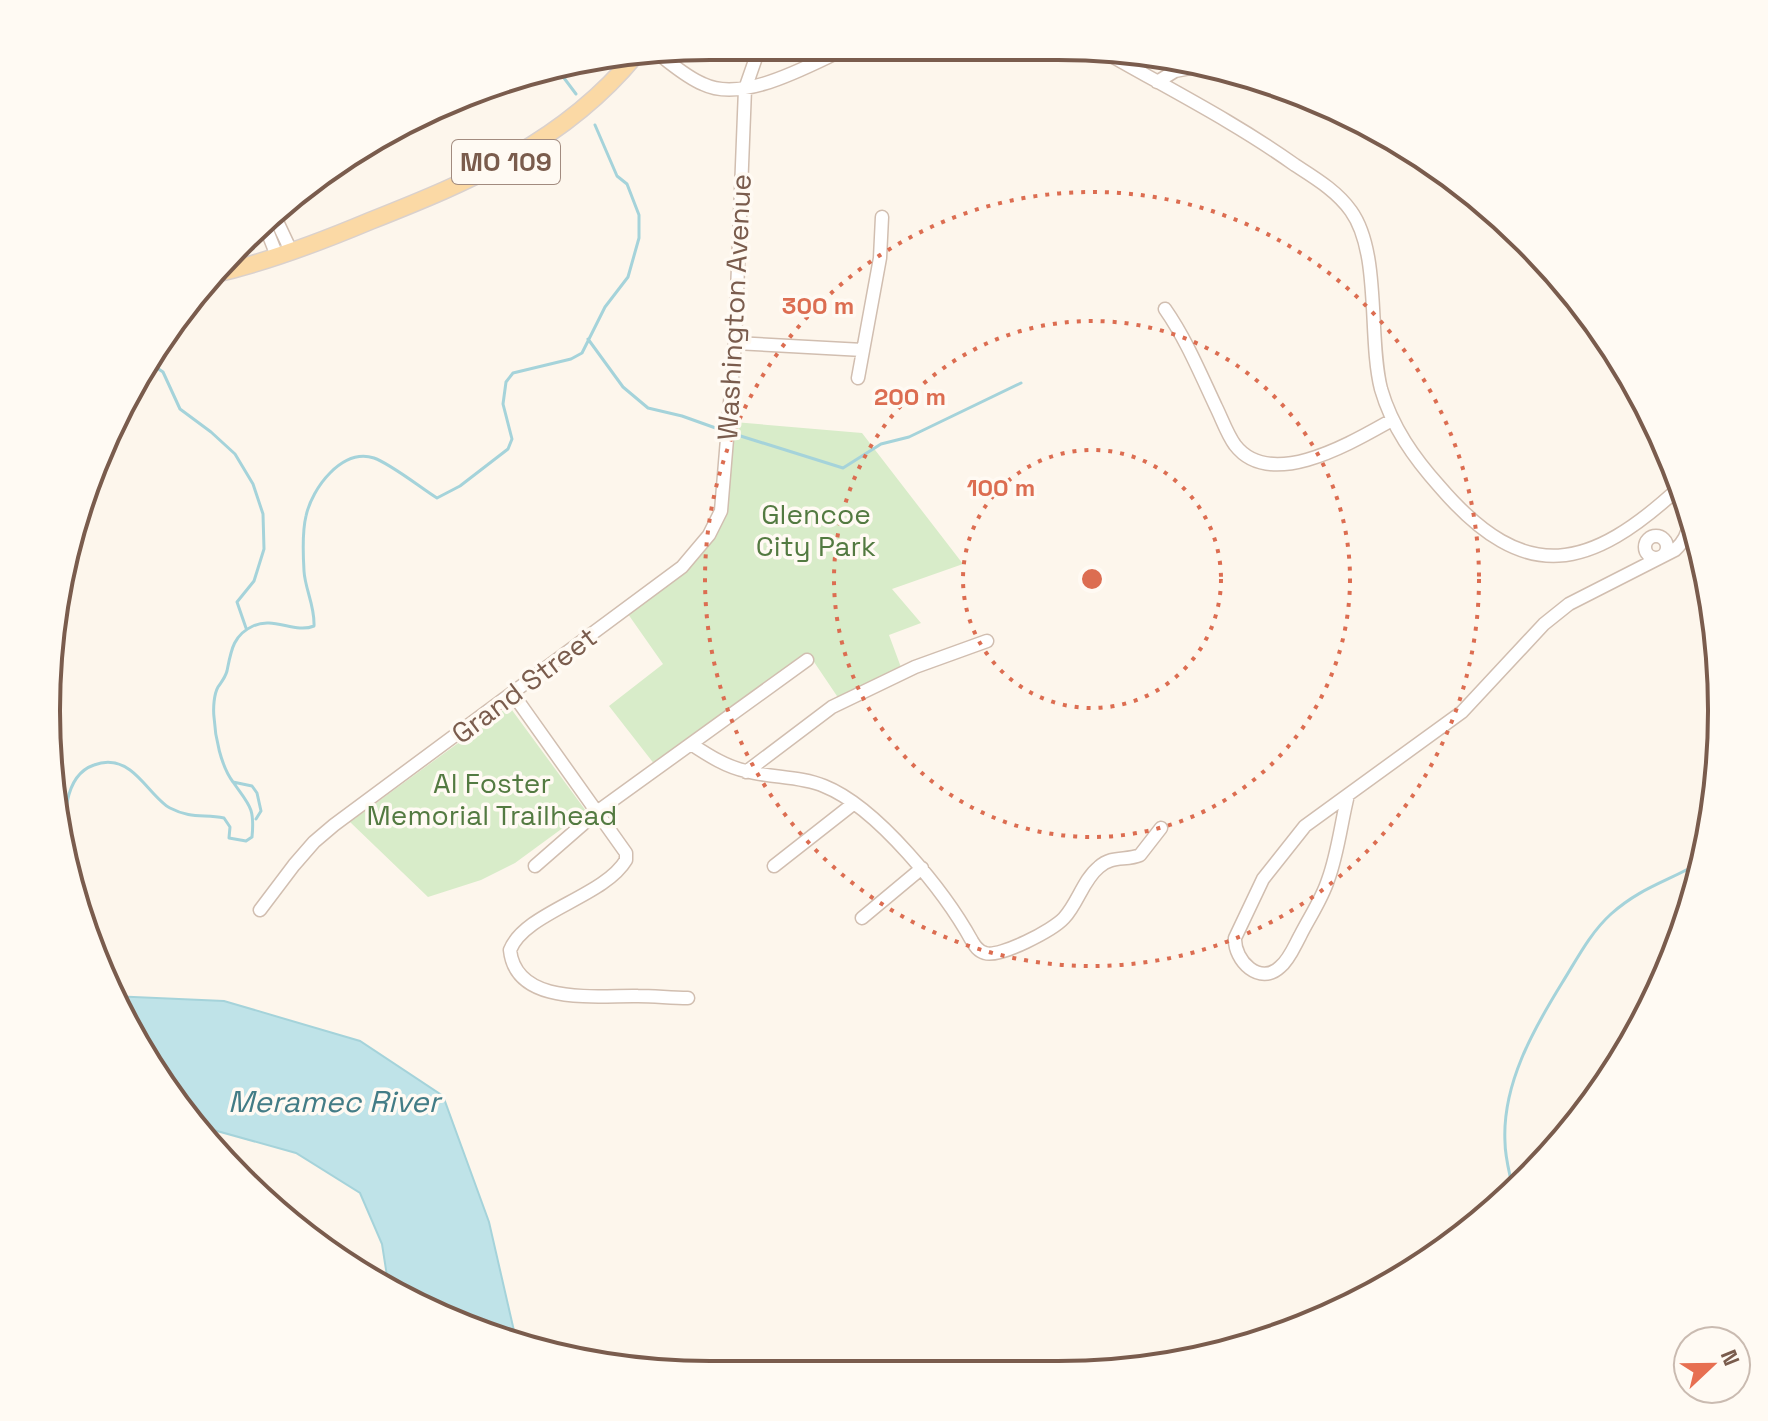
<svg xmlns="http://www.w3.org/2000/svg" width="1768" height="1421" viewBox="0 0 1768 1421" font-family="'Space Grotesk',sans-serif">
<style>
.green{fill:#d8ecc9}
.water{fill:#bfe3e8;stroke:#a5d3da;stroke-width:2}
.lines{fill:none;stroke-linecap:round;stroke-linejoin:round}
.stream{stroke:#a5d3da;stroke-width:3}
.minor-casing{stroke:#d1beb0;stroke-width:15}
.major-casing{stroke:#dad1cd;stroke-width:19}
.minor{stroke:#fff;stroke-width:12}
.major{stroke:#fbd9a5;stroke-width:16}
.ring{fill:none;stroke:#dc6d51;stroke-width:4;stroke-dasharray:4 8}
.labels{text-anchor:middle;dominant-baseline:central;stroke-width:7;stroke-linejoin:round;paint-order:stroke}
.shield{fill:#fffaf3;stroke:#a28b7f;stroke-width:2}
.shield-label{font-size:26px;font-weight:bold;fill:#7a5c4d}
.street-label{font-size:28px;fill:#7a5c4d;stroke:#fffaf3}
.park-label{font-size:28px;fill:#537a41;stroke:#fffaf3}
.water-label{font-size:30px;font-style:italic;fill:#437c86;stroke:#fffaf3}
.rim{fill:none;stroke:#7a5c4d;stroke-width:4}
.centre{fill:#dc6d51;stroke:#fffaf3;stroke-width:4}
.ring-label{font-size:24px;text-anchor:middle;font-weight:bold;fill:#dc6d51;stroke:#fffaf3;stroke-width:7;stroke-linejoin:round;paint-order:stroke}
</style>
<rect width="100%" height="100%" fill="#fdf6ec"/>
<path class="green" d="M734,422L862,433L963,564L892,589L921,623L889,635L902,670L839,699L808,653L655,765L609,706L663,664L628,614L711,539Z
M509,706L586,811L515,863L481,880L428,897L350,822Z"/>
<path class="water" d="M111,996L224,1001L360,1041L443,1096L489,1222L517,1344L417,1307L389,1289L382,1244L360,1193L296,1153L192,1124L184,1115Z"/>
<g class="lines">
<path class="stream" d="M555,66L576,94
M588,339L623,387L648,408L682,416L724,431
M148,362L163,372L180,409L211,432L235,454L253,484L263,514L264,549L254,581L237,602L246,628
M731,433L843,468L881,444L909,437L1021,383
M233,782L252,786L257,793L261,811L256,819
M66,860C65,831 59,777 94,765C107,760 119,762 130,770C144,780 158,802 170,808C191,819 204,814 224,818L230,827L229,838L246,841L252,837C255,807 249,805 233,782C221,766 215,737 214,717C213,708 214,694 218,687C222,681 225,678 227,671C231,651 233,635 253,626C273,616 295,634 314,626C315,606 305,589 304,571C303,554 302,532 306,516C312,488 342,448 374,458C391,464 421,488 437,498L460,486L508,449L512,439L503,404L506,382L513,373L571,359L582,353L605,307L628,277L639,238V215L627,184L617,176L595,125
M1513,1190C1510,1174 1505,1158 1505,1142C1502,1085 1533,1030 1562,983C1577,959 1590,933 1611,914C1641,887 1669,881 1701,862"/>
<defs>
<path id="minor" d="M1096,47C1163,86 1232,120 1295,165C1315,178 1337,191 1351,211C1381,253 1368,338 1381,389C1392,427 1414,458 1440,487C1526,587 1590,570 1680,487
M657,53C672,64 686,77 703,84C744,104 811,64 849,47
M1157,82L1175,71L1191,68
M274,215L291,251
M264,223L277,256
M1165,309C1186,339 1200,373 1216,407C1222,419 1227,434 1235,445C1271,492 1354,441 1392,420
M735,343L863,350
M858,378L880,258L882,217
M1645 547a11 11 0 1 1 22 0a11 11 0 1 1-22 0Z
M513,694L626,853V860C604,897 525,912 510,950C516,1007 598,995 638,996C655,996 671,998 688,998
M691,744C708,755 726,767 746,771C772,778 800,776 824,786C877,807 945,892 972,941C975,946 978,951 985,953C1000,958 1053,930 1064,918C1078,903 1083,880 1099,867C1112,855 1126,861 1140,855L1161,828
M746,772L832,707L915,667L987,641
M1348,795C1341,823 1338,853 1328,880C1322,899 1309,918 1300,936C1295,945 1289,960 1280,967C1260,986 1234,961 1235,938L1263,879L1305,826L1462,712L1544,624L1569,604L1675,550C1695,531 1691,511 1674,492
M535,866L598,811L807,660
M774,866L853,804
M260,910L294,865L314,842L334,825L682,567L709,535L721,511L735,343L745,89L760,46
M862,918L922,868"/>
<path id="major" d="M215,274C268,262 320,242 370,221C471,181 564,142 635,56"/>
</defs>
<use href="#minor" class="minor-casing"/>
<use href="#major" class="major-casing"/>
<use href="#minor" class="minor"/>
<use href="#major" class="major"/>
</g>
<g class="ring">
<circle cx="1092" cy="579" r="129"/>
<circle cx="1092" cy="579" r="258"/>
<circle cx="1092" cy="579" r="387"/>
</g>
<g class="labels">
<rect class="shield" x="452" y="140" width="108" height="44" rx="6"/>
<g class="shield-label">
<text x="506" y="162">MO 109</text>
</g>
<g class="street-label">
<text transform="translate(734 307) rotate(-87)">Washington Avenue</text>
<text transform="translate(524 685) rotate(-37)">Grand Street</text>
</g>
<g class="park-label">
<text x="816" y="514">Glencoe<tspan x="816" dy="32">City Park</tspan></text>
<text x="492" y="783">Al Foster<tspan x="492" dy="32">Memorial Trailhead</tspan></text>
</g>
<g class="water-label">
<text x="334" y="1101">Meramec River</text>
</g>
</g>
<path d="M0 0H1768V1421H0ZM710 60H1058A650 650 0 0 1 1708 710V711A650 650 0 0 1 1058 1361H710A650 650 0 0 1 60 711V710A650 650 0 0 1 710 60Z" fill="#fffaf3" fill-rule="evenodd"/>
<path class="rim" d="M710 60H1058A650 650 0 0 1 1708 710V711A650 650 0 0 1 1058 1361H710A650 650 0 0 1 60 711V710A650 650 0 0 1 710 60Z"/>
<circle cx="1092" cy="579" r="12" class="centre"/>
<g class="ring-label">
<text x="818" y="314">300 m</text>
<text x="910" y="405">200 m</text>
<text x="1001" y="496">100 m</text>
</g>
<g transform="translate(1712 1365) rotate(68)"><circle r="38" fill="#fffaf3" stroke="#cabbb1" stroke-width="2"/>
<path d="M0-6L14 30L0 20L-14 30Z" fill="#e76f51"/>
<text y="-12" font-size="22" font-weight="bold" text-anchor="middle" fill="#7a5c4d">N</text>
</g>
</svg>
